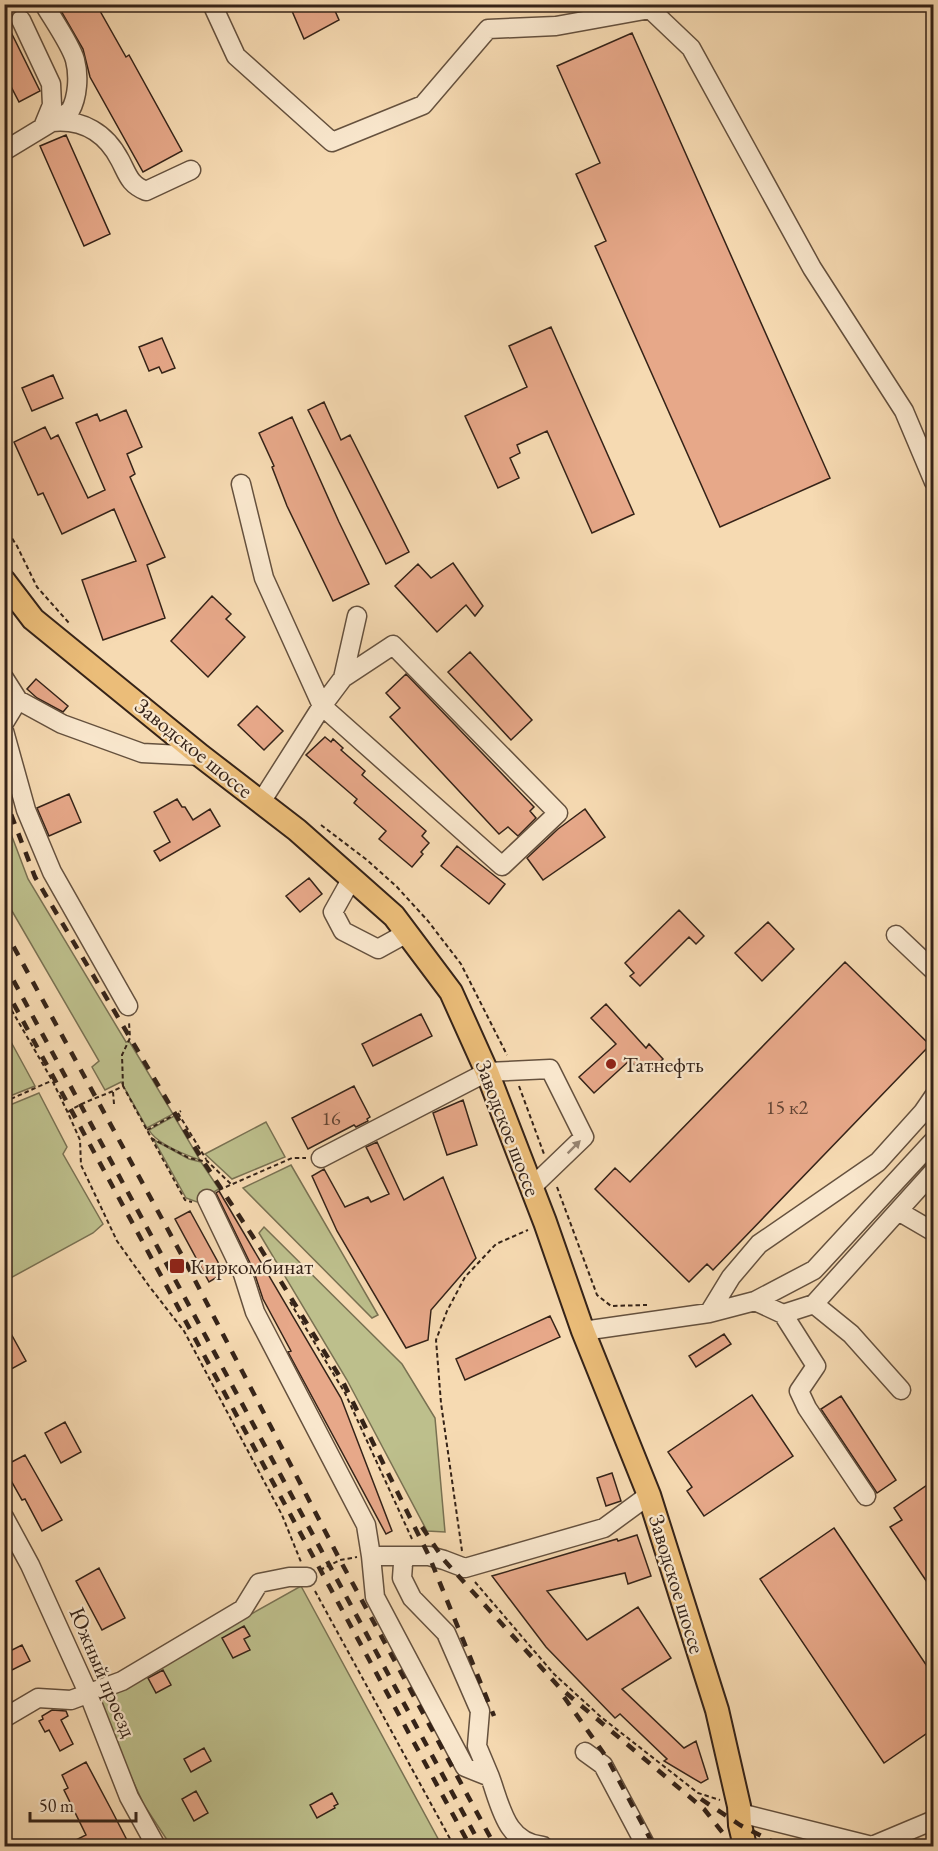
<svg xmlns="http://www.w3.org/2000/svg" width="938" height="1851" viewBox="0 0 938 1851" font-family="'EB Garamond',serif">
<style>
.green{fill:#bdbf8c;stroke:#797152;stroke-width:1.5}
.building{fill:#e7a889;stroke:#352318;stroke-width:1.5}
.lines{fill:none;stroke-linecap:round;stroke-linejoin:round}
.minor-casing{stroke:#65513e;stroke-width:21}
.major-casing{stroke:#352318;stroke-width:26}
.path{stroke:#352318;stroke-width:2;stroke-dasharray:4.5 3;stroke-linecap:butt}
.minor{stroke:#f9e7cd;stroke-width:18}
.major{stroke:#ebbd79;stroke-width:22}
.rail{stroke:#352318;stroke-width:4.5;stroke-dasharray:10 10;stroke-linecap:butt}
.oneway{fill:#978572}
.poi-dot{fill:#8f2418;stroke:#f9e7cd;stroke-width:2}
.labels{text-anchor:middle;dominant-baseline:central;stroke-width:4.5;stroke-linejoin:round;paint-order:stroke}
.number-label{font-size:20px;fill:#624434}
.street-label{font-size:22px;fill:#352318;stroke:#f9e7cd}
.poi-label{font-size:22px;fill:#352318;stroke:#f9e7cd;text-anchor:start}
</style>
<rect width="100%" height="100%" fill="#f6dab2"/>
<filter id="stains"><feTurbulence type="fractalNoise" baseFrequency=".00333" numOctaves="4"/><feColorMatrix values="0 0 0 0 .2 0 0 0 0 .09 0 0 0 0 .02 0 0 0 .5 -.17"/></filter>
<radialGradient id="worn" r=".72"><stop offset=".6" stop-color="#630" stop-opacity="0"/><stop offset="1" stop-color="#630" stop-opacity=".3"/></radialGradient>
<path class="green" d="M5,818L28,879L126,1042L129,1041L173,1114L147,1128L121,1082L105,1090L92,1067L99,1061L5,899Z
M4,1029L35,1086L5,1098H4Z
M39,1093L67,1147L63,1154L103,1224L93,1233L5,1281V1107Z
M174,1116L200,1160C186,1155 156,1143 149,1130Z
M266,1122L285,1157L232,1179L205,1154Z
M154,1140L189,1159L201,1162L219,1189L197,1202L186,1198Z
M291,1165L378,1315L372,1318L243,1188Z
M264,1227L402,1364L435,1418L445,1532L427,1531L347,1380L259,1233Z
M301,1586L442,1846H171L144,1805L94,1697L123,1686Z"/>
<path class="building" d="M57,4H96L126,57L129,55L182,151L143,172L90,77L83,49Z
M289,4H332L339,20L304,39Z
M4,18L40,91L19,102L4,73Z
M632,33L830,478L720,527L595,246L606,241L576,174L600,163L557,66Z
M66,135L110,234L84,246L40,146Z
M551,327L634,514L592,533L547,431L517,445L520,453L510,458L519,478L498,488L465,416L527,387L509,346Z
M162,338L175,368L162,373L159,367L149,371L139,347Z
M53,375L63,398L32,411L22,388Z
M324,402L341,440L350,435L409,552L386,564L308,410Z
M126,410L142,447L127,454L135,474L130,477L165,557L147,565L165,618L103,640L82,580L136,561L114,509L62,534L43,493L38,495L14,442L45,427L51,439L58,435L88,498L105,490L76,423L97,414L100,421Z
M292,417L339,522L369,584L333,601L287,506L272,467L274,466L259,433Z
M453,563L483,606L475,616L466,605L437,632L395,586L418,564L431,578Z
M212,596L231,614L226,619L245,637L208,677L171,641Z
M470,652L532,720L511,740L448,672Z
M406,674L534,807L530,811L536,818L518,836L508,827L499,834L390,717L400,708L386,693Z
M36,679L68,706L63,712L37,698L27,689Z
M257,706L283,731L264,750L238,725Z
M325,737L331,742L333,739L343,748L341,750L365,771L362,775L426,831L422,836L429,843L421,852L423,854L412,867L379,839L386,831L354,803L357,799L306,755Z
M69,794L81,822L49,836L37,808Z
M177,799L182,807H185L193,820L210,809L220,826L160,861L154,851L170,842L154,812Z
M585,809L605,837L543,880L527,858L558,829Z
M457,846L505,884L489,904L441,866Z
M309,878L322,894L300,912L286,896Z
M679,910L704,936L696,944L689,937L640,986L630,976L634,973L625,963Z
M768,922L794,949L762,981L735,953Z
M845,962L930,1045L713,1270L707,1264L689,1282L595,1189L615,1168L630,1182Z
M606,1004L646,1048L649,1044L663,1059L652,1070L644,1062L637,1068L630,1060L594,1093L579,1077L616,1044L591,1018Z
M421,1014L432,1036L373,1066L362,1044Z
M354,1086L370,1117L367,1119L368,1121L356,1127L354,1125L308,1149L292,1118Z
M463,1100L477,1145L447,1155L433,1113Z
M377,1142L404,1200L443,1177L476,1258L431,1310L428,1340L406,1348L337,1231L312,1176L324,1169L345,1207L368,1197L371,1202L389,1194L366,1147Z
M219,1191L341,1398L392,1531L386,1534L288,1352L291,1351L263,1299L253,1269L216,1193Z
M190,1211L224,1273L209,1282L175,1219Z
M550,1316L560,1337L465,1380L456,1359Z
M4,1321L26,1361L4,1373Z
M724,1334L731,1344L696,1367L689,1356Z
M752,1395L793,1456L704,1516L687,1491L692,1487L668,1452Z
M841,1396L896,1480L877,1493L821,1409Z
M65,1422L81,1452L61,1463L45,1433Z
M25,1455L62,1520L42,1531L25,1499L22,1500L4,1468V1466Z
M612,1473L621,1501L606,1506L597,1478Z
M933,1481V1591L890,1527L902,1520L894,1508Z
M834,1528L933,1675V1729L884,1763L760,1579Z
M637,1535L651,1576L628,1584L625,1573L547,1591L587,1640L638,1607L671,1658L622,1689L684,1748L696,1741L708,1779L701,1783L664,1761L667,1759L620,1714L615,1718L546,1647L492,1576L617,1539L618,1541Z
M99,1568L125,1618L102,1630L76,1581Z
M244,1626L250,1636L244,1639L250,1650L233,1658L222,1638Z
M22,1645L30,1661L4,1674V1654Z
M163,1670L171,1685L156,1693L148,1678Z
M52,1710L66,1711L68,1716L61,1720L73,1744L60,1751L49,1730L45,1732L39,1721L43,1719L42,1716Z
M204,1748L211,1761L191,1772L184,1759Z
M86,1762L112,1811L130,1846H64L86,1835L64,1790L68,1788L62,1775Z
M196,1791L208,1813L194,1821L182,1799Z
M332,1793L338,1804L334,1806L335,1808L317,1818L310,1805Z"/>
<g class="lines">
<defs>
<path id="minor" d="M212,4L236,56L332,142L423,105L488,29L556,26L650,9L691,48L812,268L904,411L934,482
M21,20L51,84L52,105L43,127
M52,122C83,119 106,133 120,160C128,175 129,184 146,191L191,170
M4,151L70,111C78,97 79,75 75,60C71,45 52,18 44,4
M241,484L264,578L322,706L502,866L558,813L393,645L343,678
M4,678L18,700L62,724L142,753L201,756
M4,723L18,700
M4,731L26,810L52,872L128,1006
M261,802L322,706L343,678L357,616
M352,878L333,912L343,931L378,949L407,933
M896,935L934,971
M321,1158L487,1072L550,1069L584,1137L532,1187
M207,1199L243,1274L255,1312L366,1525L371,1556H429L444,1560L465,1568L604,1528L649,1495
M898,1211L934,1232
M755,1301L783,1314L816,1366L799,1391L807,1408L866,1496
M814,1304L934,1171
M709,1313L731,1277L759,1244L878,1162L923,1112L934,1096
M783,1314L814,1304L851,1334L901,1390
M583,1331L709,1313L755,1301L814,1270L934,1140
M4,1517L30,1565L89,1695L129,1797L156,1846
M371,1556L375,1597L465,1767L490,1777C501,1807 506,1843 543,1846
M406,1557L403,1564L402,1578L412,1598L446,1633L480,1711L477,1746L490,1777
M4,1718L38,1698L71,1700L122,1681L243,1609L259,1583L289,1577H307
M585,1752L603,1765L646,1846
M740,1813L872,1846L934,1820"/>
<path id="major" d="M4,581L33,619L201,756L297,830L394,916L451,992L487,1072L545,1222L583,1331L649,1495L717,1710L739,1806L740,1825L745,1846"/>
</defs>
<use href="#minor" class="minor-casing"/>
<use href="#major" class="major-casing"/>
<path class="path" d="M4,526L17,546L37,587L69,623
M321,825L367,860L397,887L428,921L461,964L507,1055
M4,997L52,1080L68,1113L80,1140L81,1165L117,1241L149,1286L184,1331L282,1515L301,1562
M123,1086L122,1055L130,1038L129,1022
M519,1086L544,1154
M113,1092L114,1104
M4,1102L51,1081
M68,1112C85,1100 105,1096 123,1086L185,1200L192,1202
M178,1113L206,1159
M147,1130L181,1111
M151,1138L189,1158L203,1161L206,1160L231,1184
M557,1187L597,1295L611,1306L647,1305
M219,1190L292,1158H306
M290,1302L345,1393L412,1539
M462,1551L441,1403L436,1340L447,1311L465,1277L496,1244L528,1230
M320,1570L340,1560L357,1557
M475,1582L554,1674L601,1717L698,1793L720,1800
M315,1591L454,1846"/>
<use href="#minor" class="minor"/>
<use href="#major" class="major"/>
<path class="rail" d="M4,796L35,877L203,1161L259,1246L343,1382L429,1556L494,1716
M4,929L185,1261L340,1560L495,1846
M4,963L481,1846
M4,986L470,1846
M422,1527L444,1560L559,1687L704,1809L733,1846
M564,1697L607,1758L654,1846
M701,1799L740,1825L781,1846"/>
</g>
<defs><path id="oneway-solid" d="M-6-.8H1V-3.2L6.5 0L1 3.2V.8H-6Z" transform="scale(1.5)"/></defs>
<use class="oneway" href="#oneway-solid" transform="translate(574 1147) rotate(-45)"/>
<g class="poi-dot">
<circle cx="611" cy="1064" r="6"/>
<rect x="169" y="1258" width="16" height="16" rx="3"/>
</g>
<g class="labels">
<g class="number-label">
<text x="787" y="1107">15 к2</text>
<text x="331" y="1118">16</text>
</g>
<g class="street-label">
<text transform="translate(194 748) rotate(39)">Заводское шоссе</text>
<text transform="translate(508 1128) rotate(69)">Заводское шоссе</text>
<text transform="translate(677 1584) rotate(73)">Заводское шоссе</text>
<text transform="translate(103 1672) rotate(67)">Южный проезд</text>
</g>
<g class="poi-label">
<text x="623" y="1064">Татнефть</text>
<text x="190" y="1266">Киркомбинат</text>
</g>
</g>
<rect width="938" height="1851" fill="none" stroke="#f6dab2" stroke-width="24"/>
<rect x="6" y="6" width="926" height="1839" fill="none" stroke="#352318" stroke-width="3"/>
<rect x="12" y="12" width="914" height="1827" fill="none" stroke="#352318" stroke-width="1.5"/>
<path d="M30 1812v9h106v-9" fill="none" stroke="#352318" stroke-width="3"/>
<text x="39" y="1812" font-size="18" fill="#352318" stroke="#f9e7cd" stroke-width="4.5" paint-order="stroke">50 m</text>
<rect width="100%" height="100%" filter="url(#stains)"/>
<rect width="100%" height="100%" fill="url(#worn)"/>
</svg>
